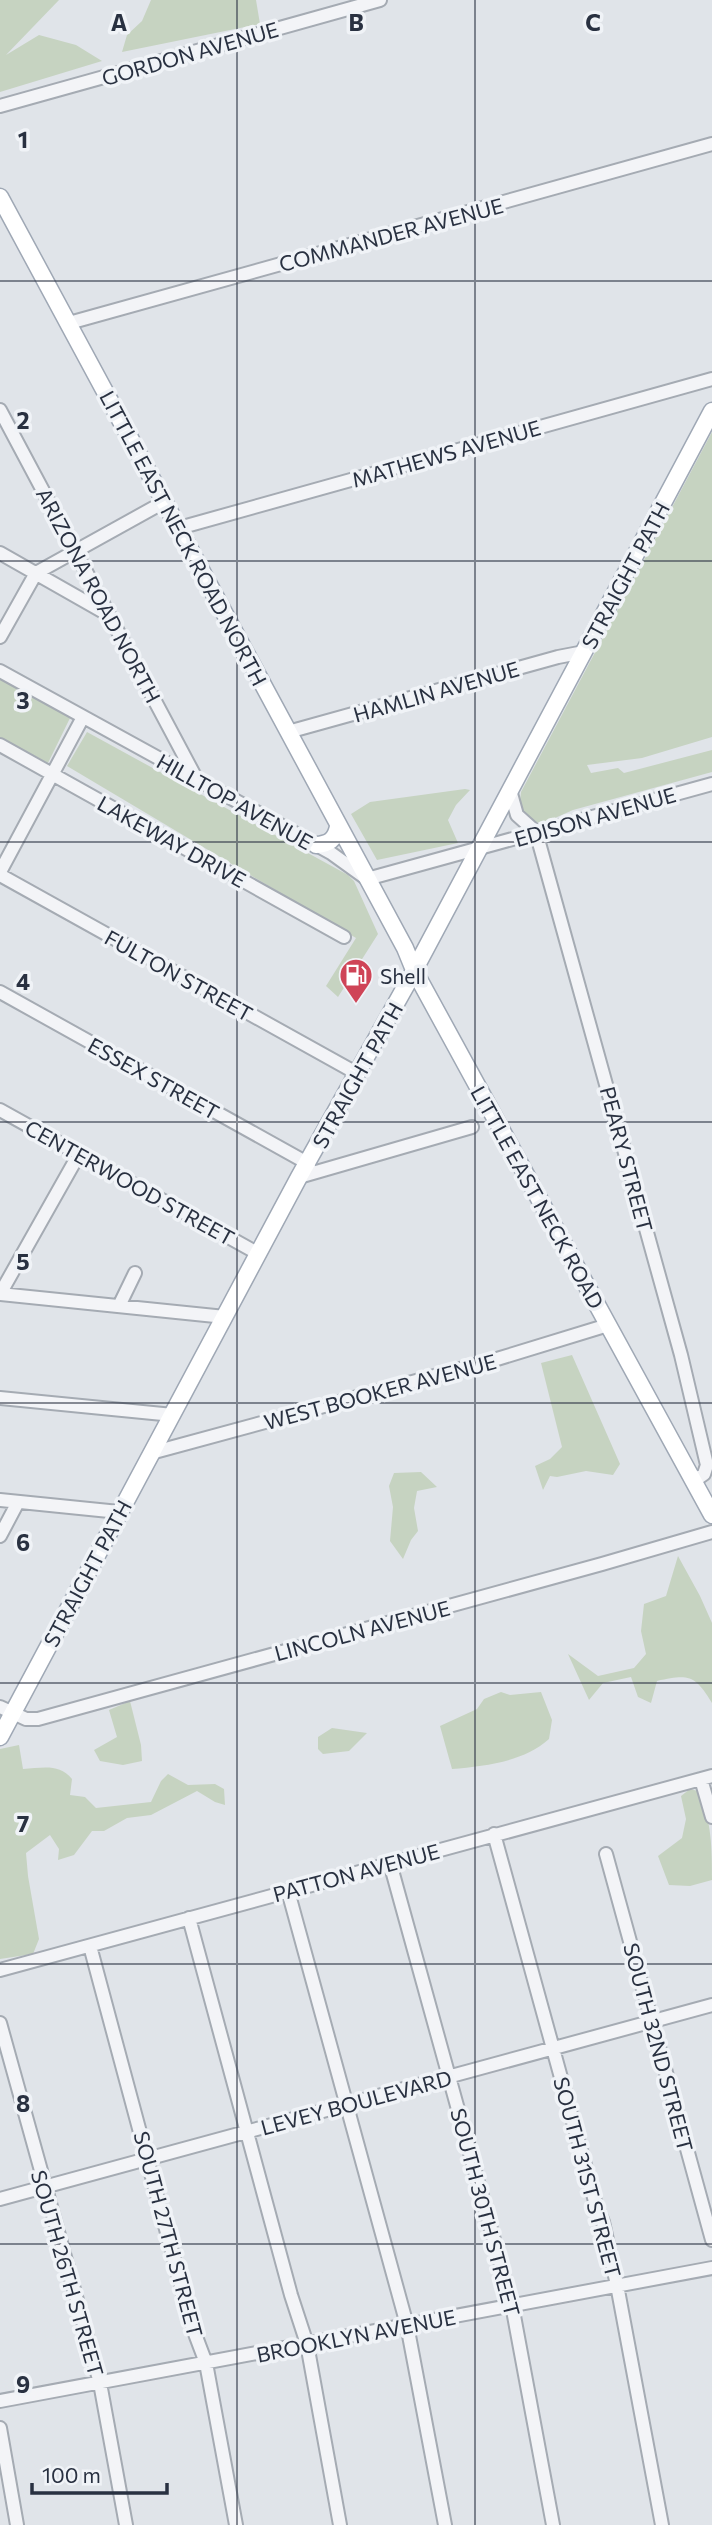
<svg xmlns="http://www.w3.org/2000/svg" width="712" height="2525" viewBox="0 0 712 2525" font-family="Commissioner,sans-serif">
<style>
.green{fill:#c6d3c1}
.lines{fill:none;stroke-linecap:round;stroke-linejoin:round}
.minor-casing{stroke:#a5abb3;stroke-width:16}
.major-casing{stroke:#9fa8b5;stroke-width:19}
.minor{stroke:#f3f4f7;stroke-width:12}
.major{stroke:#fff;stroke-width:16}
.grid{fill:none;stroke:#293141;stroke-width:2;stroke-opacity:0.55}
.labels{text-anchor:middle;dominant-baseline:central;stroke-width:7;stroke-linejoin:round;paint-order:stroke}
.street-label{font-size:21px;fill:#293141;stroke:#f0f3f7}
.poi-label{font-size:21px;fill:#293141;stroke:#f0f3f7;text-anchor:start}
.grid-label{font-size:23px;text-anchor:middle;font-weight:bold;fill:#293141;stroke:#f0f3f7;stroke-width:7;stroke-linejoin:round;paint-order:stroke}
</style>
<rect width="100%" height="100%" fill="#e0e4e9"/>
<path class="green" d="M0,0H59L6,55L39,35L76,45L102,61L0,92Z
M151,0H256L260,24L122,52L127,35L142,21Z
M712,432V737L642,758L587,765L591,773L618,768L624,773L712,750V772L573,810L546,822L535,823L525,818L519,810L521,792Z
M0,678L71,716L48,763L0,737Z
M87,732L348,875L354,881L378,934L338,997L326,986L356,938L67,766Z
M465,789L470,790L456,805L448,820L458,843L377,860L351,814L370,802Z
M572,1355L620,1464L613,1475L586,1471L557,1477L550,1476L543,1490L535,1466L550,1459L562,1447L541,1363Z
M421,1472L437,1487L417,1491L414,1508L418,1531L411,1540L403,1559L390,1541L393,1507L389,1486L394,1473Z
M678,1556L700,1596L712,1623V1703C695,1675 689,1674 657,1681L651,1703L638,1697L631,1677L603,1683L589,1700L568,1654L598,1676L634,1668L646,1654L641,1631L644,1604L666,1596Z
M501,1692L510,1695L541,1692L552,1720L549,1739C523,1762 486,1766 452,1769L440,1726L477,1709L484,1699Z
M130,1701L141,1745L142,1761L123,1765L100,1761L94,1750L117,1737L109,1710Z
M332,1728L367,1733L349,1751L323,1754L318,1749V1737Z
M19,1745L23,1769C42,1768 59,1763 72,1779L70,1795L85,1797L96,1808L151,1802L161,1781L168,1774L188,1785L215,1784L224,1789L225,1805L215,1802L197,1791L151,1815L127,1818L104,1831H92L74,1855L58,1860L59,1849L50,1835L26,1853L28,1876L39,1939L33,1954L0,1959V1749Z
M690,1789L698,1791C712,1820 712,1849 712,1880L690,1886L669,1885L658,1856L682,1838L686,1819L681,1796Z"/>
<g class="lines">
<defs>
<path id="minor" d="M0,106L380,0
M69,323L712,144
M0,410L197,780
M179,528L712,379
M0,553L109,615
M0,637L36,573L164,502
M0,671L331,853L367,879L712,784
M288,732L558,657L584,652
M0,745L344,937
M510,790L517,815L536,832L681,1355L707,1465L704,1474L694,1481
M0,872L83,717
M0,875L358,1074
M0,992L309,1164
M0,1110L259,1254
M299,1177L472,1127
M0,1294L225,1317
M0,1294L79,1154
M119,1306L135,1273
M0,1398L173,1415
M151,1453L497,1359L608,1325
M0,1500L119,1512
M0,1536L18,1502
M0,1707L26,1719H38L602,1564L712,1532
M701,1779L712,1817
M494,1834L596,2205L603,2222L617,2285L662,2525
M606,1854L712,2240
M390,1863L512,2305L553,2525
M288,1891L407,2325L445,2525
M189,1918L291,2295L307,2344L340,2525
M90,1946L192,2326L206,2363L236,2525
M0,1970L712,1776
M0,2023L100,2383L126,2525
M0,2199L712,2005
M0,2401L712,2268
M0,2428L17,2525"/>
<path id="major" d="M0,197L405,948L414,970L712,1515
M316,845C329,844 335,840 338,827
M0,1737L299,1177L408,982L712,411"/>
</defs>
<use href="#minor" class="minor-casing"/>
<use href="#major" class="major-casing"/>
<use href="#minor" class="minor"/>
<use href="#major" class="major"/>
</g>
<path class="grid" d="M237,0V2525M475,0V2525M0,281H712M0,561H712M0,842H712M0,1122H712M0,1403H712M0,1683H712M0,1964H712M0,2244H712"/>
<defs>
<symbol id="fuel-pin" viewBox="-11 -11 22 30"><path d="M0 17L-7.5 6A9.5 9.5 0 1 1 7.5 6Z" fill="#cf4457" stroke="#f0f3f7"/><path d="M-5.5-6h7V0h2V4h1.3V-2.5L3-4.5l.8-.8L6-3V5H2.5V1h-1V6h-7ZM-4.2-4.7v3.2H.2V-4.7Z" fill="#fff"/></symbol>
</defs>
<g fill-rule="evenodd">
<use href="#fuel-pin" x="337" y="956" width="38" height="52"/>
</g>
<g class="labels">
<g class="street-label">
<text transform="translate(190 53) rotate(-16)">GORDON AVENUE</text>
<text transform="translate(391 234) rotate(-15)">COMMANDER AVENUE</text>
<text transform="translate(446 453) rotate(-16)">MATHEWS AVENUE</text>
<text transform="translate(184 538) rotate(62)">LITTLE EAST NECK ROAD NORTH</text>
<text transform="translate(625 575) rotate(-62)">STRAIGHT PATH</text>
<text transform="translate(99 595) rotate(62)">ARIZONA ROAD NORTH</text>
<text transform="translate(436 691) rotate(-16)">HAMLIN AVENUE</text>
<text transform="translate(235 801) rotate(29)">HILLTOP AVENUE</text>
<text transform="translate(595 816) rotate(-16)">EDISON AVENUE</text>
<text transform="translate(172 841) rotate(29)">LAKEWAY DRIVE</text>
<text transform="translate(179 975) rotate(29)">FULTON STREET</text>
<text transform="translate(357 1075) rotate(-61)">STRAIGHT PATH</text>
<text transform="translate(154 1078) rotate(29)">ESSEX STREET</text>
<text transform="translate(627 1159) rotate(75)">PEARY STREET</text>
<text transform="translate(130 1182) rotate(29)">CENTERWOOD STREET</text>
<text transform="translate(538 1197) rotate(61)">LITTLE EAST NECK ROAD</text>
<text transform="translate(380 1391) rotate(-15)">WEST BOOKER AVENUE</text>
<text transform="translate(87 1573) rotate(-62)">STRAIGHT PATH</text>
<text transform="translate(362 1630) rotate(-15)">LINCOLN AVENUE</text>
<text transform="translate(356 1872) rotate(-15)">PATTON AVENUE</text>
<text transform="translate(659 2047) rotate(75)">SOUTH 32ND STREET</text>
<text transform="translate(356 2102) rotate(-15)">LEVEY BOULEVARD</text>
<text transform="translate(588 2177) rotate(75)">SOUTH 31ST STREET</text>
<text transform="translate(486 2212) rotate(75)">SOUTH 30TH STREET</text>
<text transform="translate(169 2234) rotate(75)">SOUTH 27TH STREET</text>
<text transform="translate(68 2273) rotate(74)">SOUTH 26TH STREET</text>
<text transform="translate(356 2335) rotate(-11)">BROOKLYN AVENUE</text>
</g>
<g class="poi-label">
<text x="380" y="975">Shell</text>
</g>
</g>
<g class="grid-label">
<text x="119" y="31">A</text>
<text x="356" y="31">B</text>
<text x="593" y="31">C</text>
<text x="23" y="148">1</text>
<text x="23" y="429">2</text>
<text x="23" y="709">3</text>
<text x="23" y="990">4</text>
<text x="23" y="1270">5</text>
<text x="23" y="1551">6</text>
<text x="23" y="1832">7</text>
<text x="23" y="2112">8</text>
<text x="23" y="2393">9</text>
</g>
<path d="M32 2483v10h135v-10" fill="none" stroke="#293141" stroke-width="3.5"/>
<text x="42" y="2483" font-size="21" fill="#293141" stroke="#f0f3f7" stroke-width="5" paint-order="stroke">100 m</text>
</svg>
